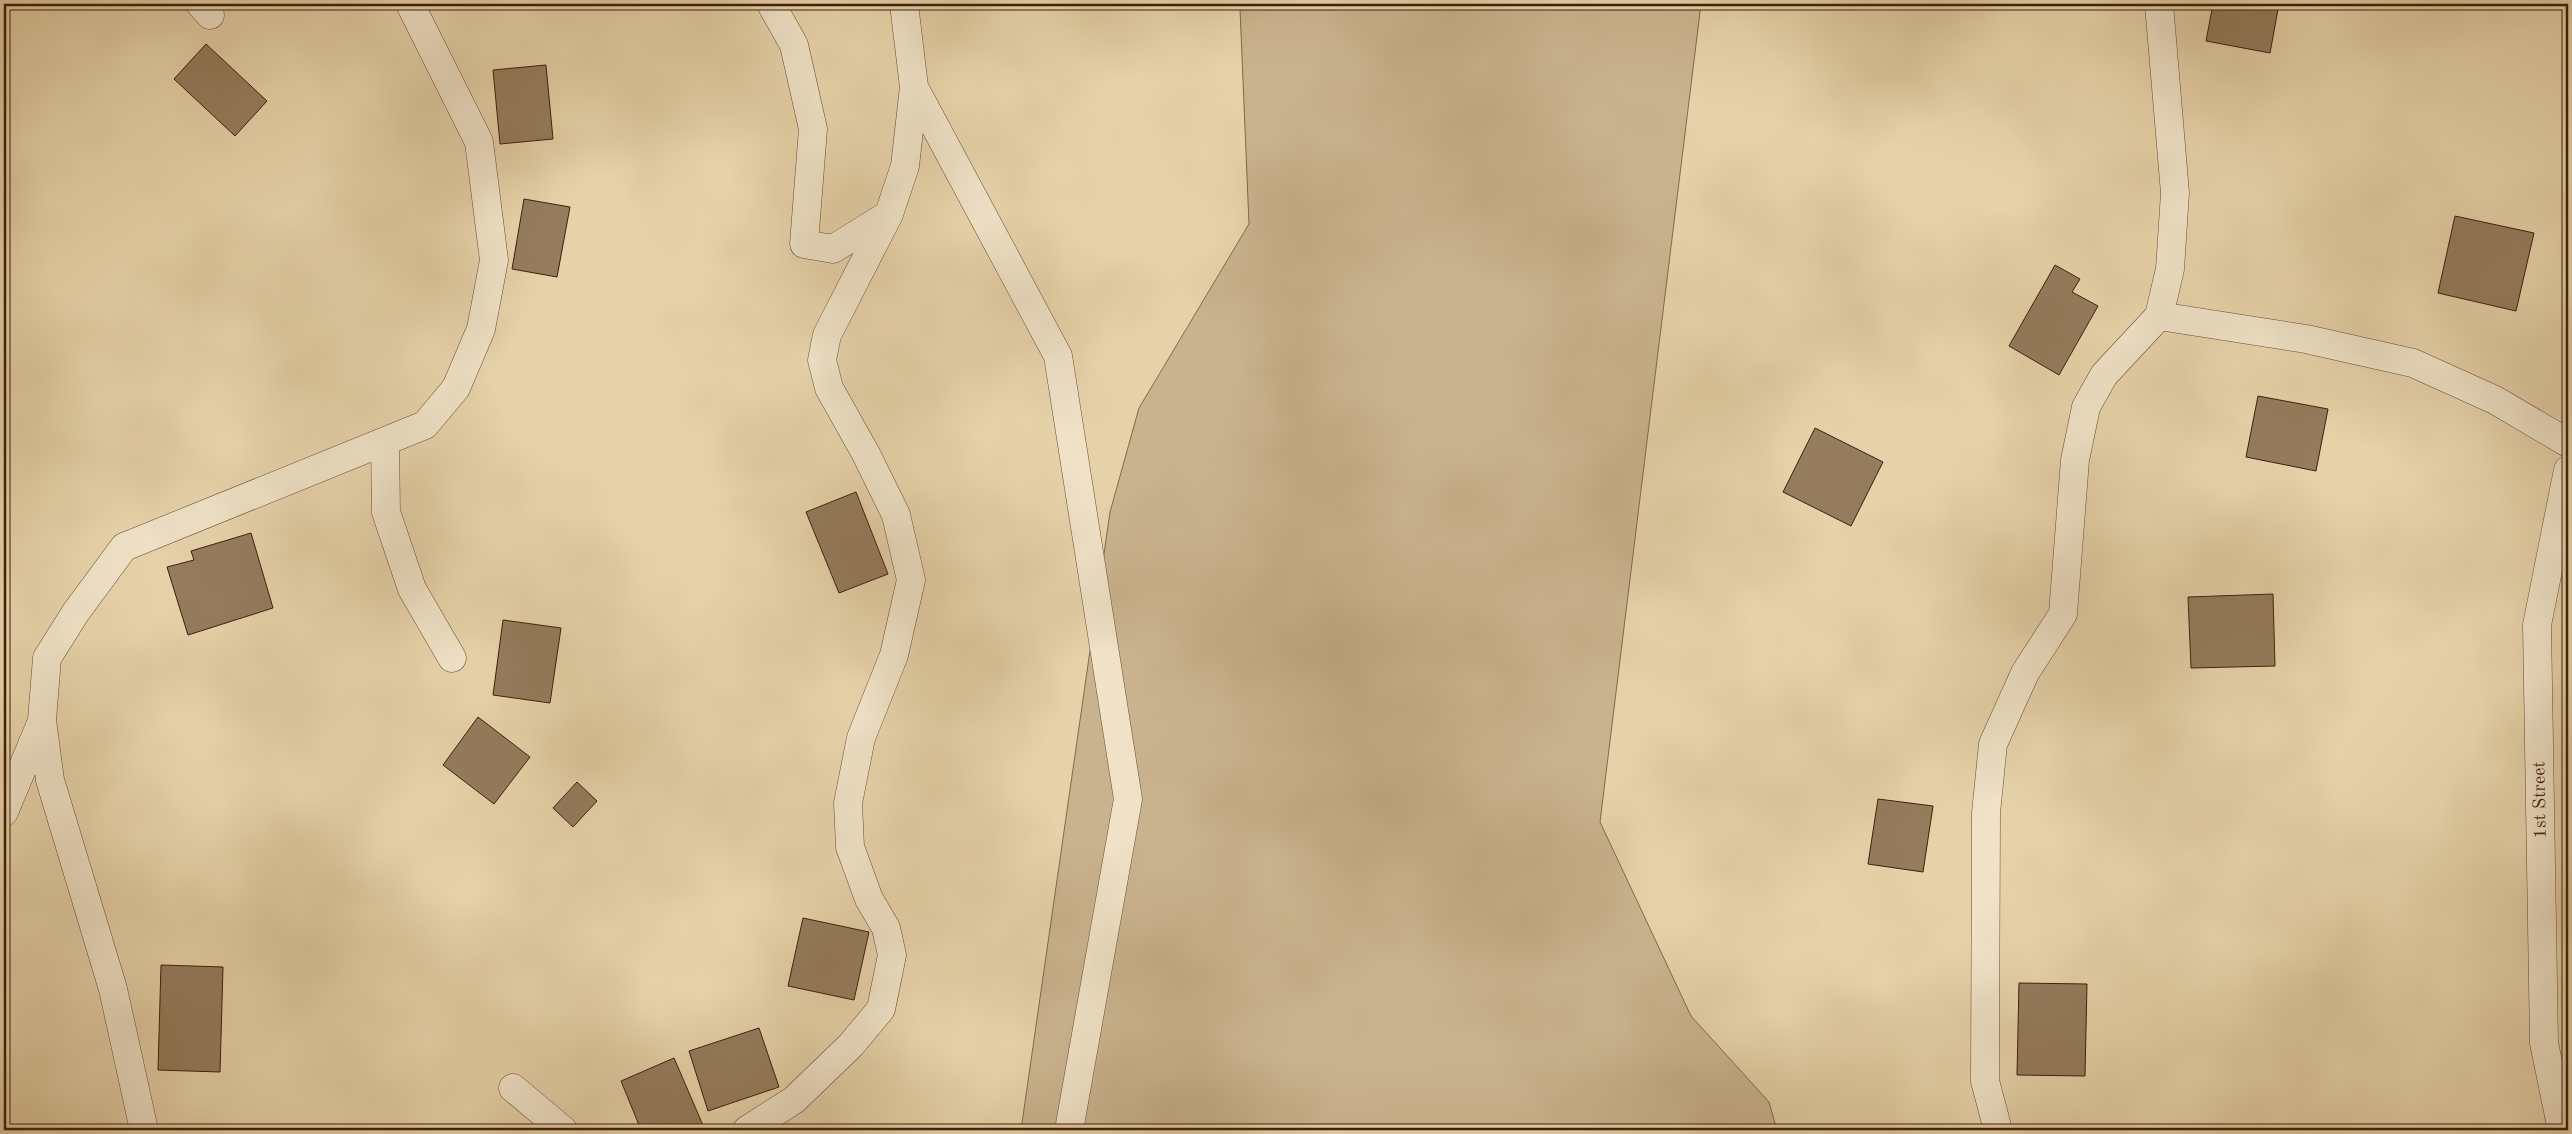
<svg xmlns="http://www.w3.org/2000/svg" width="2572" height="1134" viewBox="0 0 2572 1134" font-family="'Old Standard TT',serif">
<style>
.green{fill:#c9b38e;stroke:#84684c}
.building{fill:#957c5d;stroke:#3e1e0b}
.lines{fill:none;stroke-linecap:round;stroke-linejoin:round}
.minor-casing{stroke:#684b32;stroke-width:29}
.minor{stroke:#efe2c7;stroke-width:28}
.labels{text-anchor:middle;dominant-baseline:central;stroke-width:4.5;stroke-linejoin:round;paint-order:stroke}
.street-label{font-size:18px;fill:#3e1e0b;stroke:#efe2c7}
</style>
<rect width="100%" height="100%" fill="#e6d2a9"/>
<filter id="stains"><feTurbulence type="fractalNoise" baseFrequency=".004" numOctaves="4"/><feColorMatrix values="0 0 0 0 .2 0 0 0 0 .09 0 0 0 0 .02 0 0 0 .5 -.17"/></filter>
<radialGradient id="worn" r=".72"><stop offset=".6" stop-color="#630" stop-opacity="0"/><stop offset="1" stop-color="#630" stop-opacity=".3"/></radialGradient>
<path class="green" d="M1235,4H1701L1600,822L1691,1016L1769,1102L1777,1130H1021L1110,512L1139,408L1249,224L1240,9Z"/>
<path class="building" d="M2213,4H2279L2270,53L2206,41Z
M206,44L267,101L235,136L174,79Z
M546,65L553,139L500,144L493,70Z
M524,199L570,207L557,277L512,269Z
M2455,216L2534,233L2516,311L2438,293Z
M2055,265L2080,279L2072,292L2098,306L2059,375L2009,346Z
M2258,396L2328,409L2316,471L2246,457Z
M1815,428L1883,462L1851,526L1783,492Z
M856,492L888,574L839,593L806,512Z
M251,533L273,608L188,635L167,567L194,560L191,551Z
M2273,594L2275,666L2191,668L2188,597Z
M503,620L561,628L550,703L493,695Z
M478,717L530,757L494,804L443,765Z
M577,782L597,801L573,827L553,808Z
M1878,799L1933,806L1923,872L1868,864Z
M803,918L869,932L854,1000L788,986Z
M161,965L223,967L220,1072L158,1070Z
M2019,983L2087,984L2085,1076L2017,1075Z
M759,1028L779,1087L708,1111L689,1051Z
M674,1058L705,1130H641L621,1081Z"/>
<g class="lines">
<defs>
<path id="minor" d="M200,4L210,15
M771,4L794,45L813,129L804,244L833,249L888,215
M914,87L1058,356L1128,799L1069,1130
M2159,316L2306,339L2413,363L2495,400L2568,443
M385,442L386,512L412,589L452,658
M4,812L42,721
M513,1088L563,1130
M144,1130L113,989L50,780L42,720L47,658L76,612L124,547L425,425L456,388L481,329L494,260L479,142L410,4
M747,1130L794,1100L851,1045L881,1009L892,955L886,928L869,899L850,847L848,803L861,738L894,655L911,580L896,515L866,454L829,388L822,360L827,335L889,214L905,166L914,87L904,4
M1998,1130L1985,1081L1986,813L1993,744L2025,673L2063,614L2075,460L2086,407L2104,375L2159,316L2170,269L2175,193L2159,4
M2562,1130L2544,1043L2537,625L2568,470"/>
</defs>
<use href="#minor" class="minor-casing"/>
<use href="#minor" class="minor"/>
</g>
<g class="labels">
<g class="street-label">
<text transform="translate(2540 800) rotate(-91)">1st Street</text>
</g>
</g>
<rect width="2572" height="1134" fill="none" stroke="#e6d2a9" stroke-width="20"/>
<rect x="5" y="5" width="2562" height="1124" fill="none" stroke="#3e1e0b" stroke-width="2.5"/>
<rect x="10" y="10" width="2552" height="1114" fill="none" stroke="#3e1e0b"/>
<rect width="100%" height="100%" filter="url(#stains)"/>
<rect width="100%" height="100%" fill="url(#worn)"/>
</svg>
